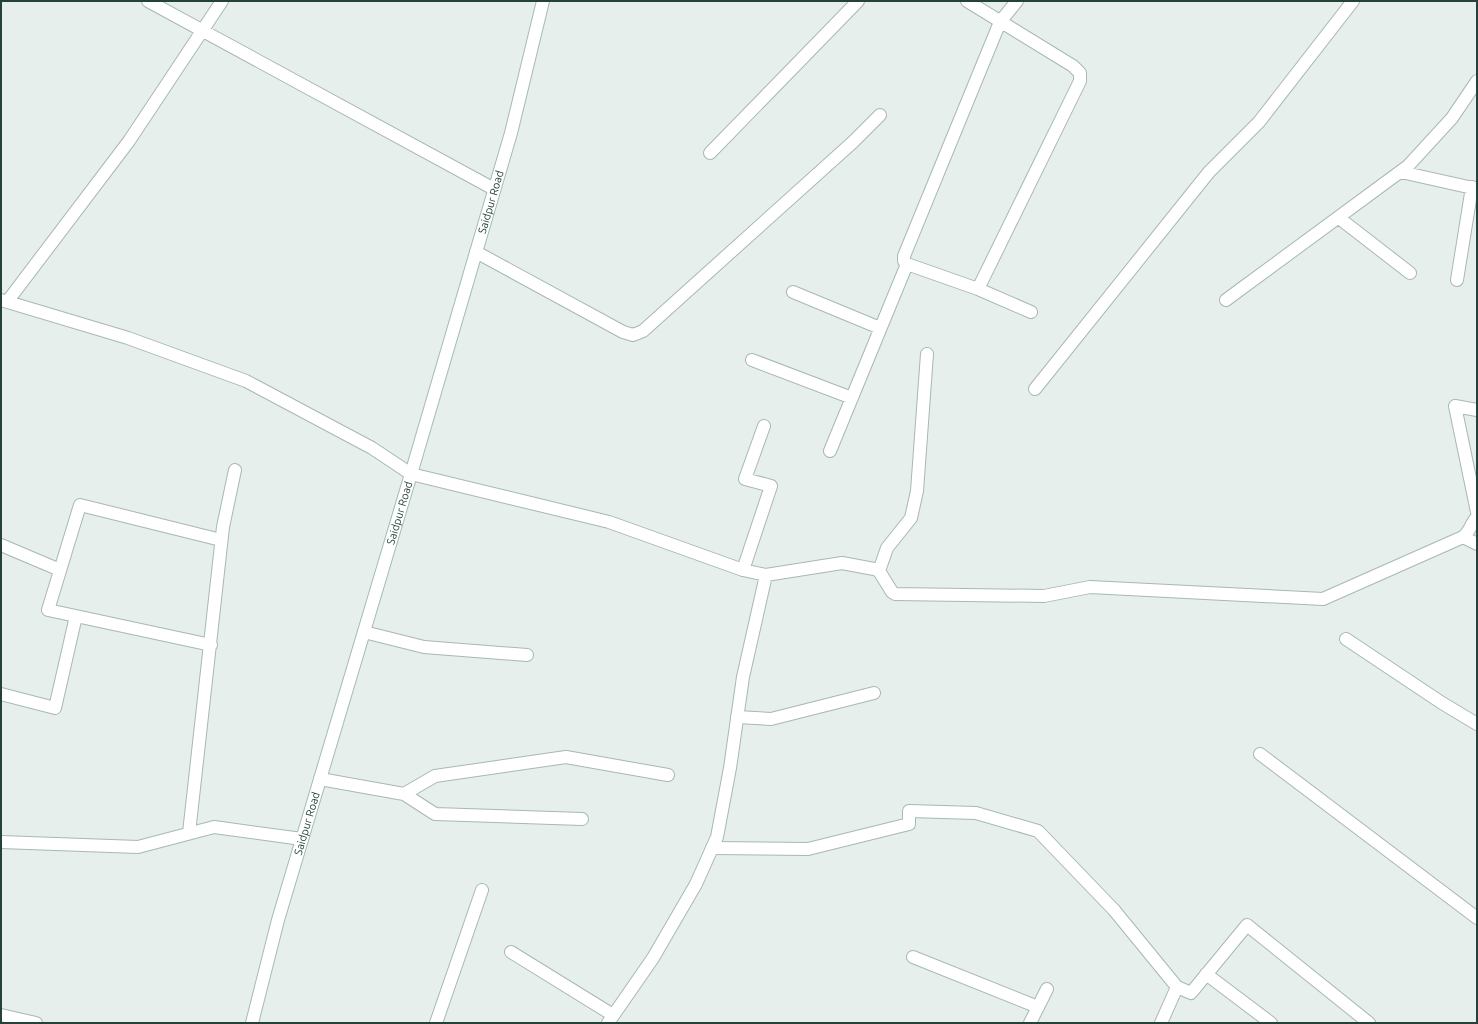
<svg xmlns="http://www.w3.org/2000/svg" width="1478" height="1024" viewBox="0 0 1478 1024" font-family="Ubuntu,sans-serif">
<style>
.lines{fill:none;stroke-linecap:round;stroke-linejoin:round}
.lane-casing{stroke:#a8b8b2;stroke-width:14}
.street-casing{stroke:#a8b8b2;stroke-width:14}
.secondary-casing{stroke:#a4bbb3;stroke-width:14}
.lane{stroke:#fff;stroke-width:12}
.street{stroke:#fff;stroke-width:12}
.secondary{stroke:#fff;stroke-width:12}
.labels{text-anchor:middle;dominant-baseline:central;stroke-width:3.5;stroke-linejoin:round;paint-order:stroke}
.street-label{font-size:11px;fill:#24423a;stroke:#f7fbf9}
</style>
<rect width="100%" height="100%" fill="#e6efeb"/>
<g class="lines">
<defs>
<path id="lane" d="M364,632L424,647L527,655
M211,645L48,610L80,505L221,540
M1,694L55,708L76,616
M737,717L771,719L874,693
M1260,754L1477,918
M320,779L404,794L435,776L566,757L668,775
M404,794L435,814L582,819
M189,833L223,527L235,470
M712,848L808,849L909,824V811L976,813L1038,831L1114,910
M511,952L613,1015
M913,957L1038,1007
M1206,974L1271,1023
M1177,987L1191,993L1247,925L1369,1023"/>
<path id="street" d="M148,1L494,189
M967,1L1073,66L1080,73V81L978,289
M1017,1L1000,22L904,256V261L907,264L978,289L1031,312
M710,153L858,1
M1401,172L1477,189
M1339,218L1410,273
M476,252L623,332L633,335L643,331L853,142L880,115
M1457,280L1472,187
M793,292L880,328
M1,300L128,338L246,381L372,448L411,474L609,522L743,570L766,575L842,563L874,569L879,571L892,592L895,594L1044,596L1090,587L1323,599L1463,537C1470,532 1471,523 1477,517
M1226,300L1408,166L1452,118L1477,81
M7,302L129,141L222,1
M752,360L852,398
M1035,389L1209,172L1259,122L1353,1
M1477,410L1455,406L1477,512
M830,451L907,264
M1463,537L1477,544
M1,545L60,570
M743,570L771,486L745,479L764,426
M879,571L887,548L911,518L917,491L927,354
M1346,639L1442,703L1477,724
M1,842L138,847L214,827L302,839
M1114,910L1177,987L1161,1023
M1,1015L36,1023
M436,1023L482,890
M608,1023L653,958L696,884L717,837L730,768L743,677L766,575
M1030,1023L1047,989"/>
<g id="secondary">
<path id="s1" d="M252,1023L278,920L411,474L511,133L543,1"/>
</g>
</defs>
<use href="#lane" class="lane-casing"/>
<use href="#street" class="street-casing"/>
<use href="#secondary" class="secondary-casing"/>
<use href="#lane" class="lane"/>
<use href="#street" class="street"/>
<use href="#secondary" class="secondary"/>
</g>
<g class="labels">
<g class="street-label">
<text stroke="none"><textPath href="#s1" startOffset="855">Saidpur Road</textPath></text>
<text stroke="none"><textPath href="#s1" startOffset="531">Saidpur Road</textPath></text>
<text stroke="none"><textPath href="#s1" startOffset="207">Saidpur Road</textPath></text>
</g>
</g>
<rect width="1478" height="1024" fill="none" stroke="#24423a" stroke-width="4"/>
</svg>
